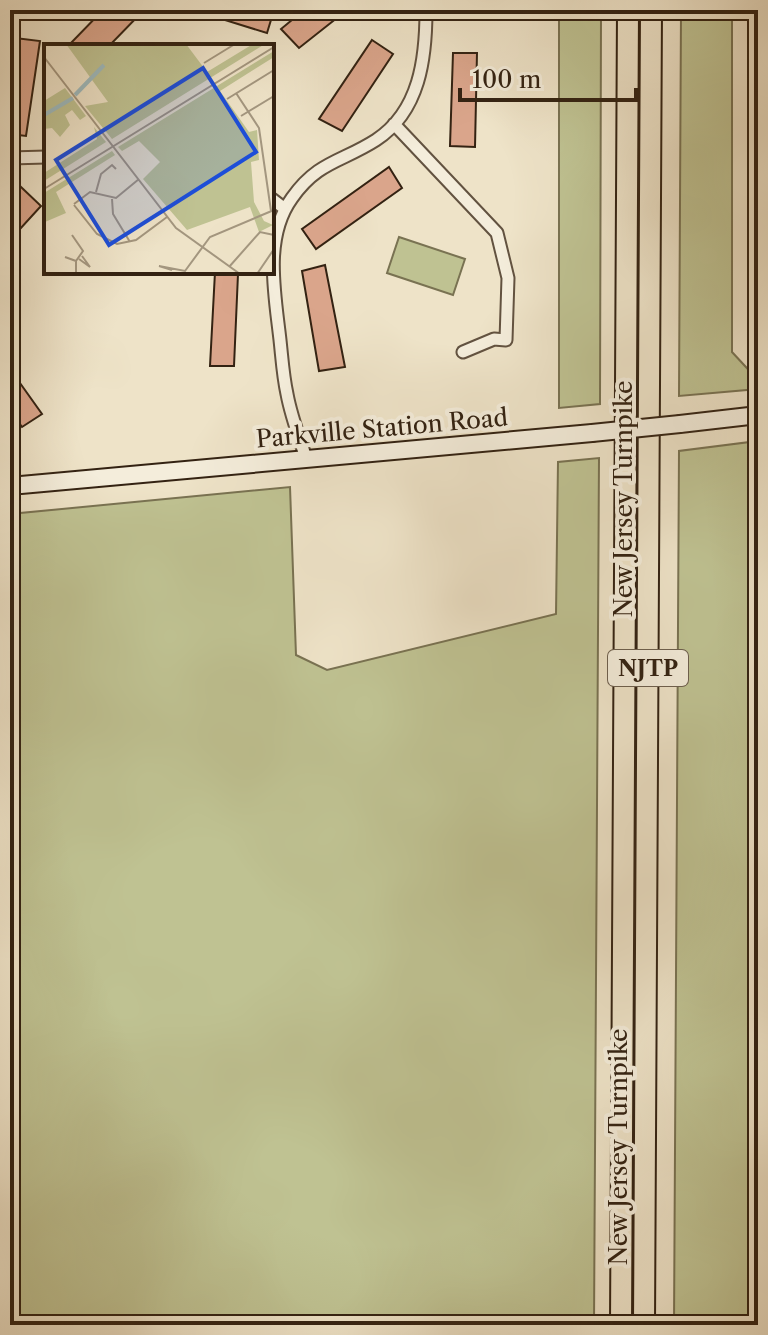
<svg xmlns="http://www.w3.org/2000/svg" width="768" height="1335" viewBox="0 0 768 1335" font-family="'Libre Caslon Text',serif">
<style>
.green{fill:#bfc292;stroke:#797252;stroke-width:2}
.building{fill:#daa58b;stroke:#332212;stroke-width:2}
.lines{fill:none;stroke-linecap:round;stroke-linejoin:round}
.street-casing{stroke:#625240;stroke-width:15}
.secondary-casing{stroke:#332212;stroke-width:20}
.highway-casing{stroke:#332212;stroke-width:24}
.street{stroke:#f4eddb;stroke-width:11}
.secondary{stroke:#f4eddb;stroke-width:16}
.highway{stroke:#eee3c8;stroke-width:20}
.secondary-bridge-casing{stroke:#332212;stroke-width:20;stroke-linecap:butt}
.secondary-bridge{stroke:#f4eddb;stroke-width:16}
.labels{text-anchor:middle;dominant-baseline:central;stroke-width:8;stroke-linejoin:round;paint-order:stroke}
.shield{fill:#f4eddb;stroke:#6d5f4e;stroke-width:2}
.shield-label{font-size:22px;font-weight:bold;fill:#332212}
.street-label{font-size:24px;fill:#332212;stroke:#f4eddb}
.inset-river{fill:none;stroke:#9ebbc0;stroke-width:4}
.inset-road{fill:none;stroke:#a3967f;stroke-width:2}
.view{fill:#1d4ed8;fill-opacity:0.15;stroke:#1d4ed8;stroke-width:4}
.inset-edge{fill:none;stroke:#332212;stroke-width:4}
</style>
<rect width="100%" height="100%" fill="#eee3c8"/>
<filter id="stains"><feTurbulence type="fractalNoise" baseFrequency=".0025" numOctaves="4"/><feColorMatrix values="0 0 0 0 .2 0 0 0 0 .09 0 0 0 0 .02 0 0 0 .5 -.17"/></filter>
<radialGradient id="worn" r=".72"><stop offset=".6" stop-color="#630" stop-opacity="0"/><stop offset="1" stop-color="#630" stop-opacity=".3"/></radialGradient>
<path class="green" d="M559,10H601L600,404L559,408Z
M681,10H732V352L758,380V389L679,396Z
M399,237L465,259L453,295L387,273Z
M758,441V1325H674L679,451Z
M599,458L594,1325H10V514L290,487L296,655L327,670L556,614L558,462Z"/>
<path class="building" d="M103,10H144L109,46H68Z
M200,10H274L267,33L199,12Z
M304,10H347L299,48L281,29Z
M15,38L40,41L26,136L10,134V69Z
M372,40L393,54L342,131L319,119Z
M453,53H477L475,147L450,146Z
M389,167L402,188L316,249L302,229Z
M21,187L41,206L10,240V199Z
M325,265L345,367L319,371L302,271Z
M215,272L238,274L234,366H210Z
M10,369L42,414L22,427L10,410Z"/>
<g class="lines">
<defs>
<path id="street" d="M394,124L497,233L508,278L506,340L494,339L463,352
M10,158L46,157
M272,199L285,209
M306,458C299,437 291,416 287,394C283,376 282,358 280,340C275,294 263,238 292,198C318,161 342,162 376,140C420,111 426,58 426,10"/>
<path id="secondary" d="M680,424L758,415
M10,486L592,433"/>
<path id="highway" d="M621,1325L628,10
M644,1325L651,10"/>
</defs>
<use href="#street" class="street-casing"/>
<use href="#secondary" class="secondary-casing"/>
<use href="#highway" class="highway-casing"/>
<use href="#street" class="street"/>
<use href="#secondary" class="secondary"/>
<use href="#highway" class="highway"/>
<defs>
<path id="secondary-bridge" d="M592,433L680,424"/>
</defs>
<use href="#secondary-bridge" class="secondary-bridge-casing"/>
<use href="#secondary-bridge" class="secondary-bridge"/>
</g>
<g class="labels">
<rect class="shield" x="608" y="650" width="80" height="36" rx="6"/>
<g class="shield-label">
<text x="648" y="668">NJTP</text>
</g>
<g class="street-label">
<text transform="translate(382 428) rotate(-5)">Parkville Station Road</text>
<text transform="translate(623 499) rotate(-90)">New Jersey Turnpike</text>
<text transform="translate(618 1147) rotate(-90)">New Jersey Turnpike</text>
</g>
</g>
<g transform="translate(44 44)">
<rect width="230" height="230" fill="#eee3c8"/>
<path d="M22,0H142L163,28L209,0H221L68,95L41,62L64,58ZM230,7V13L176,47L205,88L213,86L215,116L207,118L210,158L220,177L229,181L215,188L206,163L143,186L99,135L116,118L95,97L78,107L74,103ZM21,44L42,72L36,76L28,66L21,71L26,81L16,93L8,84L0,85V57ZM50,83L62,98L0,137V129L53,95ZM68,107L71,111L12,148L22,169L1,178L0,185V149Z" fill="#bfc292"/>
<path class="inset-river" d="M31,51L60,21M0,71L29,54"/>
<path class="inset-road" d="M0,13L132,184L196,230M160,19L191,0M192,49L215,84L227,167M183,55L230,26M197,72L230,52M0,145L230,3M52,148L57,130L68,121L72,125M68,155L69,170L86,198M30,160L46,148L72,154L95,135M30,161L53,190L73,200L92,196L123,173M28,191L39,207L32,217M21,213L32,217V230M35,215L46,223L38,212M185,223L216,188L230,191M128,226L115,222L141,227L166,193L230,166M213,230L230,205"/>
<path class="view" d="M159,24L212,108L65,201L12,116Z"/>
<rect width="230" height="230" class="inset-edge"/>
</g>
<rect width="768" height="1335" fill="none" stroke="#eee3c8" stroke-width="40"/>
<rect x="12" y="12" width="744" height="1311" fill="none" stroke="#332212" stroke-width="4"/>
<rect x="20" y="20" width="728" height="1295" fill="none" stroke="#332212" stroke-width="2"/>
<path d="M460 88v12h176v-12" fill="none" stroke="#332212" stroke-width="4"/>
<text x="472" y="88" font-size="24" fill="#332212" stroke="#f4eddb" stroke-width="6" paint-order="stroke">100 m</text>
<rect width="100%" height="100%" filter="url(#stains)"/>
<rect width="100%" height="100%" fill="url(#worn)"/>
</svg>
